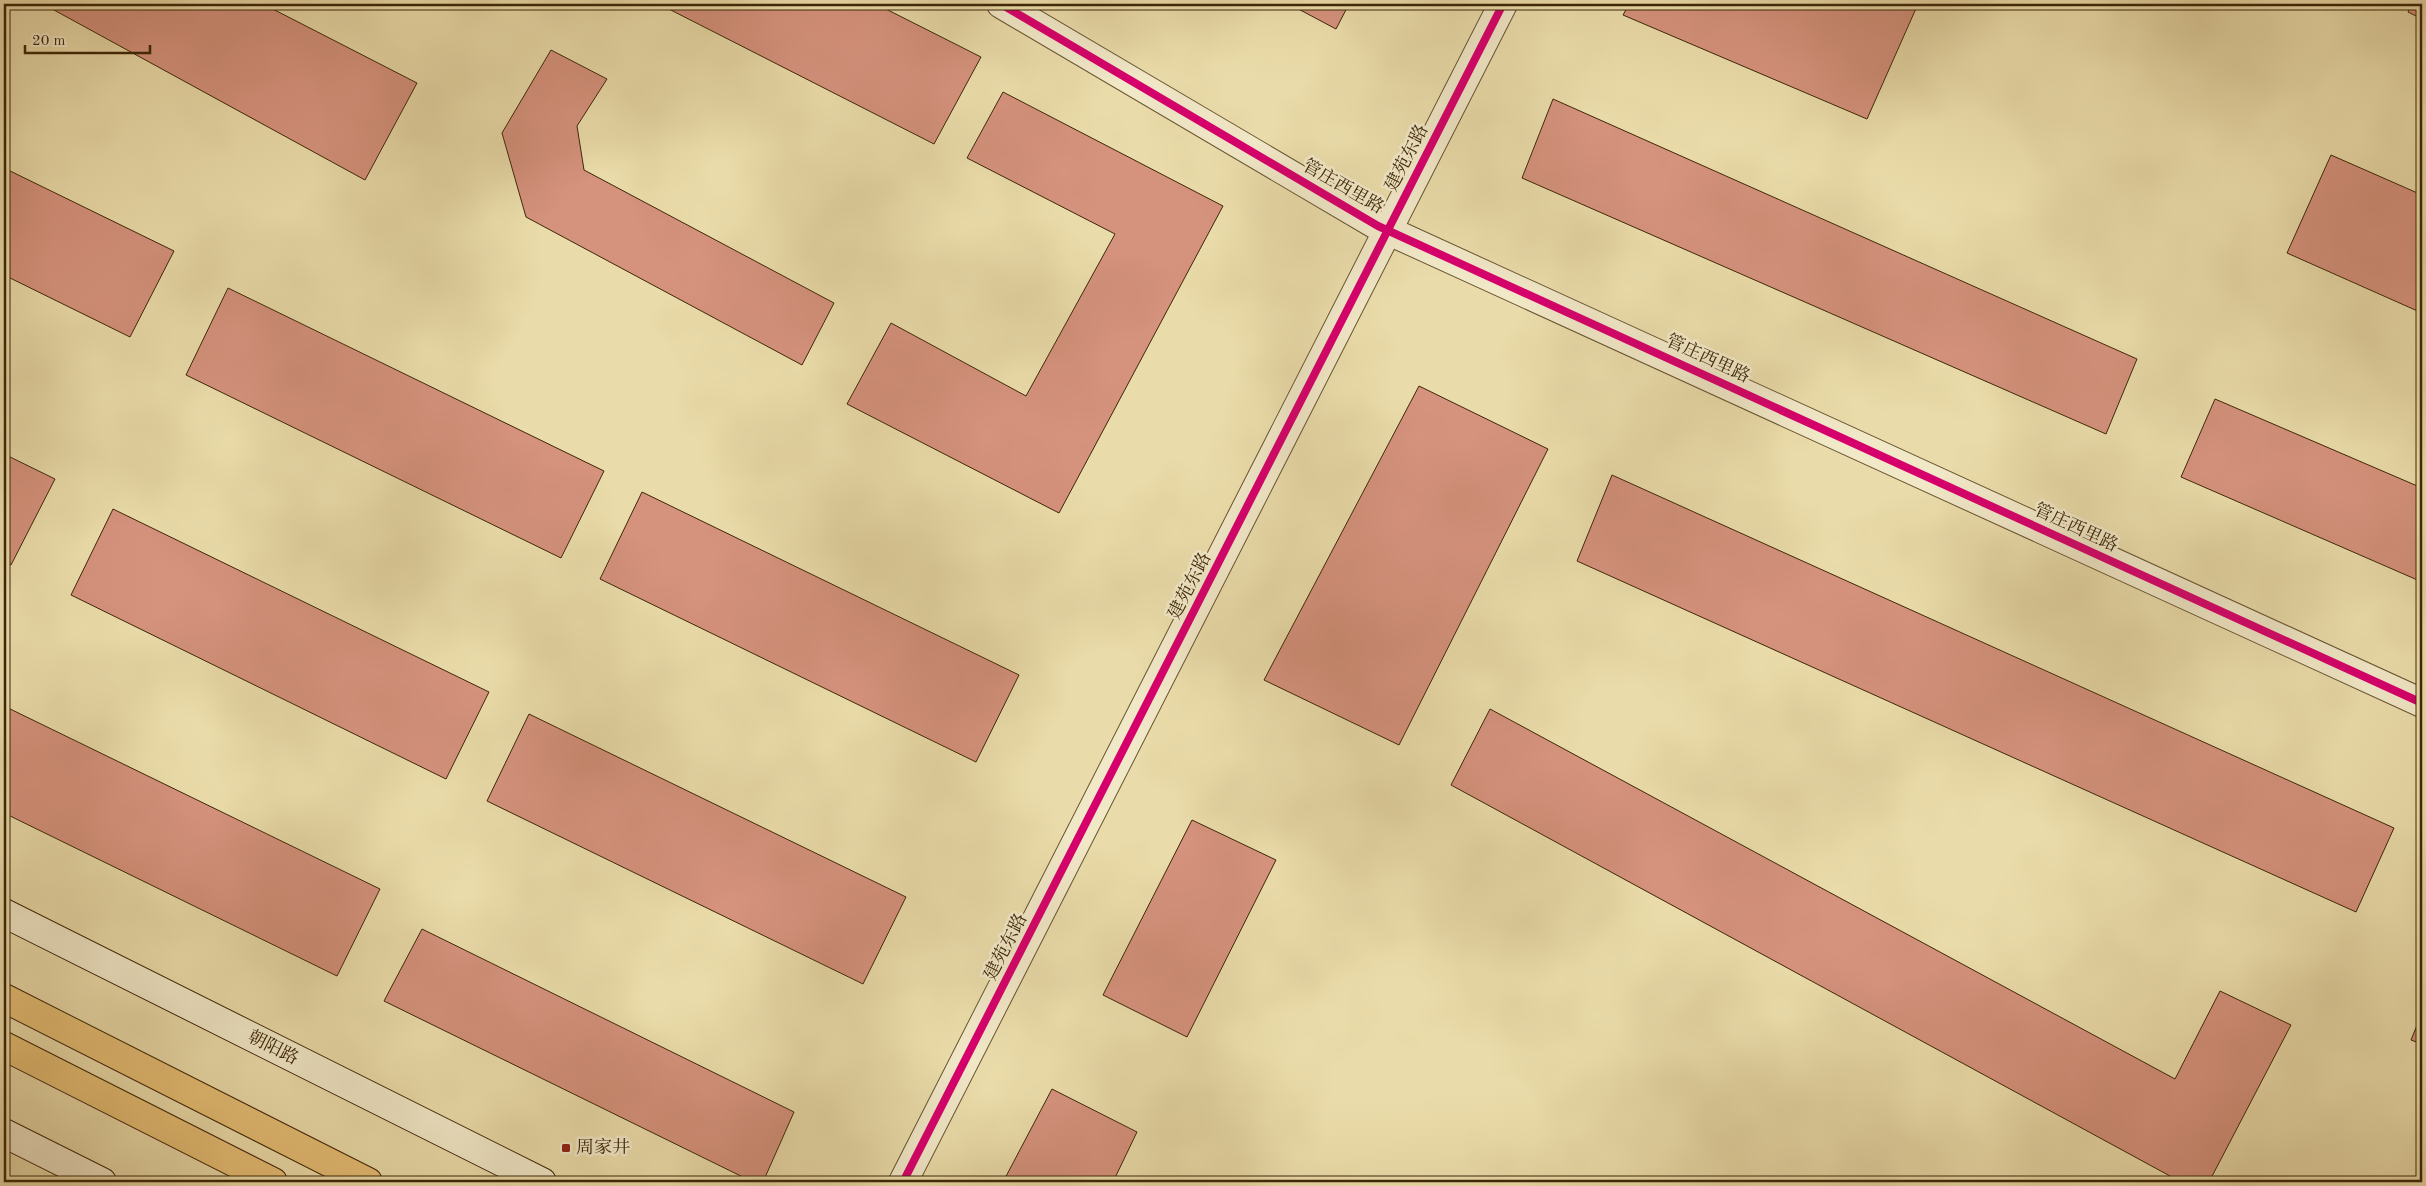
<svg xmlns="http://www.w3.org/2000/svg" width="2426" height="1186" viewBox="0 0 2426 1186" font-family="'Old Standard TT','Noto Serif SC',serif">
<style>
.building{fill:#d5927d;stroke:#3d2606}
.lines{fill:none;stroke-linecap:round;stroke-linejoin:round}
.street-casing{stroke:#68542f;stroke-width:30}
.secondary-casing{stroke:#3d2606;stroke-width:30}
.highway-casing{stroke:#3d2606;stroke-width:30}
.street{stroke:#f1e8c8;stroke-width:28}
.secondary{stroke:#f1e8c8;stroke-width:28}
.highway{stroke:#e5be75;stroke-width:28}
.cycleway-casing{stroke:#f1e8c8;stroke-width:11}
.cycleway{stroke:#d6006c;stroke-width:8}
.poi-dot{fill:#8f2418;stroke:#f1e8c8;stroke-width:2}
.labels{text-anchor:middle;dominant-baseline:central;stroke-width:5;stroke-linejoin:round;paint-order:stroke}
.street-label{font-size:18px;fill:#3d2606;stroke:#f1e8c8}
.poi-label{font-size:18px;fill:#3d2606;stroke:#f1e8c8;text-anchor:start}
</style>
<rect width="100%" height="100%" fill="#eadcaa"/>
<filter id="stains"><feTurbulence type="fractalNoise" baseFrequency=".004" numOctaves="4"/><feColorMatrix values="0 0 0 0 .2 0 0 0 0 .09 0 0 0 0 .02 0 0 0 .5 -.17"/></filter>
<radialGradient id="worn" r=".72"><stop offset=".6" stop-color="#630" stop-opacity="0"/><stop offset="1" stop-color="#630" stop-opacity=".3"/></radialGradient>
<path class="building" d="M43,4H263L417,83L365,180Z
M659,4H876L981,57L934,144Z
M1289,4H1349L1336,29Z
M1629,4H1918L1867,119L1623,15Z
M2411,4H2422V19L2408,12Z
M551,50L607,79L577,126L584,170L834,303L802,365L526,217L502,133Z
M1003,92L1223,206L1059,513L847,404L891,323L1026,396L1115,234L967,158Z
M1553,99L2137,359L2106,434L1522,178Z
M2331,155L2422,195V313L2287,253Z
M4,168L174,251L130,337L4,275Z
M228,288L604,471L561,558L186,375Z
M1419,386L1548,449L1399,745L1264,680Z
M2215,399L2422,488V582L2181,477Z
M4,454L55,479L11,565L4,561Z
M1612,475L2394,828L2356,912L1577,561Z
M642,492L1019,675L976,762L600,579Z
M113,509L489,692L446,779L71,595Z
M4,706L380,889L337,976L4,813Z
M1490,709L2175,1079L2220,991L2291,1025L2209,1182H2181L1451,785Z
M529,714L906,897L863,984L487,801Z
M1192,820L1276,860L1187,1037L1103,995Z
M422,929L794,1112L763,1182H753L384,1001Z
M2422,1013V1044L2411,1040Z
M1052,1089L1137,1132L1113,1182H1003Z"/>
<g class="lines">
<defs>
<path id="street" d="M1001,4L1378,226L2422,703
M903,1182L1503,4"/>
<path id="secondary" d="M4,913L542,1182
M4,1133L102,1182"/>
<path id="highway" d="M4,998L368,1182
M4,1046L273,1182"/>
</defs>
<use href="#street" class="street-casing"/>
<use href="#secondary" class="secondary-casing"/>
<use href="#highway" class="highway-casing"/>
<use href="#street" class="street"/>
<use href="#secondary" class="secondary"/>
<use href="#highway" class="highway"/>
<defs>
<path id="cycleway" d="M1001,4L1378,226L2422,703
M903,1182L1503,4"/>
</defs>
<use href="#cycleway" class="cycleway-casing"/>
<use href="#cycleway" class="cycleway"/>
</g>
<rect class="poi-dot" x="561" y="1143" width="10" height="10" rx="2.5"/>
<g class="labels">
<g class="street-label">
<text transform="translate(1407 158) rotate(-63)">建苑东路</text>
<text transform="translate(1343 187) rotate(30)">管庄西里路</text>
<text transform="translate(1708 359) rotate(25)">管庄西里路</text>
<text transform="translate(2076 528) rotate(25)">管庄西里路</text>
<text transform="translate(1190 586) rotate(-63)">建苑东路</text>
<text transform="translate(1006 947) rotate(-63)">建苑东路</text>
<text transform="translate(273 1048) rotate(27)">朝阳路</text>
</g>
<g class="poi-label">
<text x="576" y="1148">周家井</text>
</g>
</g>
<rect width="2426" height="1186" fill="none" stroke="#eadcaa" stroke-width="20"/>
<rect x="5" y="5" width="2416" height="1176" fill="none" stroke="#3d2606" stroke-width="2.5"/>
<rect x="10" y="10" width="2406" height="1166" fill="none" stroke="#3d2606"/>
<path d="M25 45v8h125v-8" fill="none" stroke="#3d2606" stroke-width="2.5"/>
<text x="32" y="45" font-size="15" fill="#3d2606" stroke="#f1e8c8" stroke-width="4" paint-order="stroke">20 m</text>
<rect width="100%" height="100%" filter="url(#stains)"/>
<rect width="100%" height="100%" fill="url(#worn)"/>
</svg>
